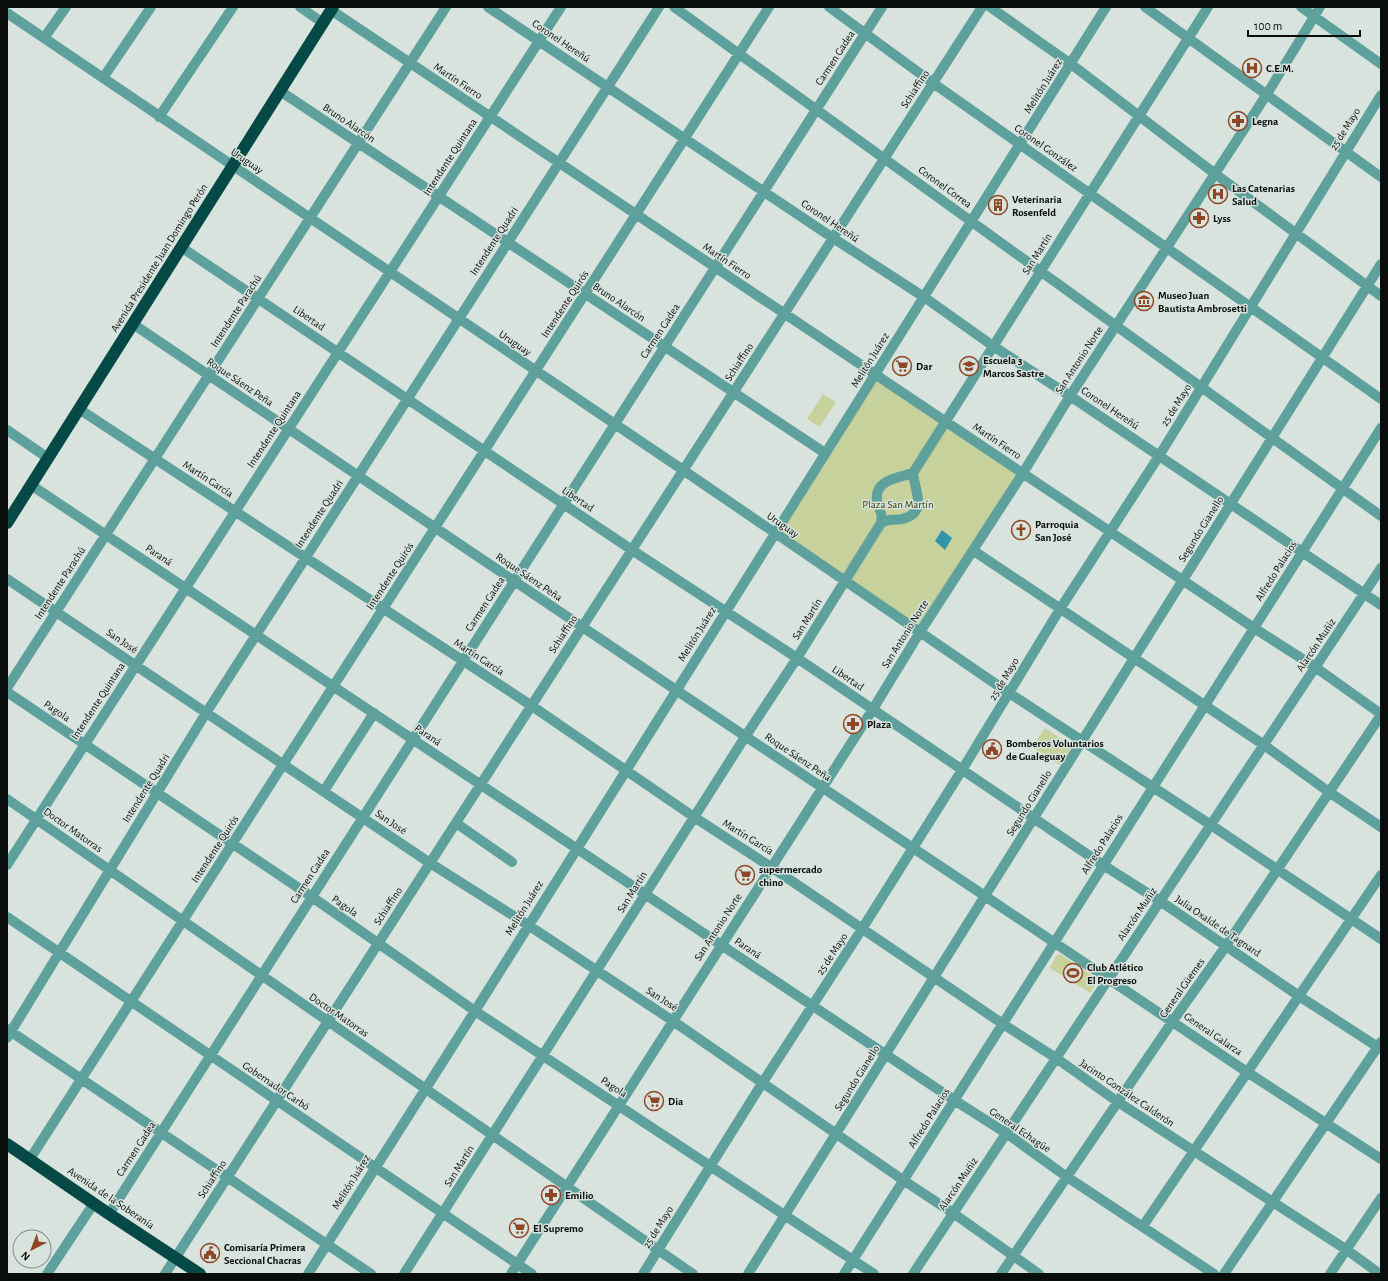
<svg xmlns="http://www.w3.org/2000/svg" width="1388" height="1281" viewBox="0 0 1388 1281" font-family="'Alegreya Sans',sans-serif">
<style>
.green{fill:#c7d19c}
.water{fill:#3194a8}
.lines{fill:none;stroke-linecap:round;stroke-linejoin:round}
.minor{stroke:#5ea19c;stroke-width:10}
.highway{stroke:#044945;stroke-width:12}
.labels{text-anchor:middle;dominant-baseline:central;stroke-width:3;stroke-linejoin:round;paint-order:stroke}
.street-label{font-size:11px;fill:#090d0b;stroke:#d8e3de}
.poi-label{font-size:11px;font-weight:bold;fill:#090d0b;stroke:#d8e3de;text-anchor:start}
.park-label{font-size:11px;fill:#394009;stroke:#d8e3de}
</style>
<rect width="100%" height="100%" fill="#d8e3de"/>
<path class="green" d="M875,374L1023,473L920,632L775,533Z
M823,394L836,402L820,427L807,419Z
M1045,728L1072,746L1060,765L1032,747Z
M1060,954L1096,978L1098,981L1090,993L1050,968L1056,956Z"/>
<path class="water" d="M942,530L952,538L945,550L935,541Z"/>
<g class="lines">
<path class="minor" d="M300,7L323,23
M488,7L833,238L924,297L993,346L1070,396L1381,605
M674,7L1201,387L1381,516
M829,7L933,83L1381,399
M990,7L1071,64L1214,173L1381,296
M1145,7L1381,177
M1301,7L1381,64
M331,10L1254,628L1315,667L1381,714
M7,13L683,470L1009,693L1211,825L1381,939
M44,38L66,7
M103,78L151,7
M280,91L825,453
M159,117L233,7
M181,247L632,550L797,658L1103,865L1160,901L1299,996L1381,1049
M133,324L676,690L985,896L1247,1072L1381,1159
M79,409L532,706L694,817L771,867L1003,1024L1056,1058L1118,1102L1347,1250L1380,1274
M7,430L48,458
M31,485L954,1100L1006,1133L1067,1177L1214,1274
M881,523C883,511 879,511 877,501C874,479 899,478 913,473
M974,551L1264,745L1329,792L1381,827
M7,579L430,863L528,925L673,1021L903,1180L953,1213L1039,1274
M7,688L446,7
M7,692L312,897L475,1011L874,1274
M324,791L374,713
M7,799L693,1274
M456,823L512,862
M7,865L561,7
M7,917L532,1274
M7,1029L371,1274
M7,1038L206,713L659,7
M30,1159L769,7
M109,1214L882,7
M1143,1226L1381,875
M47,1274L94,1203
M165,1274L982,7
M308,1274L475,1011L1106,7
M404,1274L745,737L797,658L881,523C889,518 894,521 902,519C929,513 914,489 913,473L1208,7
M511,1274L873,709L920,632L1023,473L1070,396L1267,94L1320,7
M643,1274L763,1082L862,929L962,770L1060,609L1159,456L1381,95
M748,1274L1381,264
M844,1274L1381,428
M913,1274L1381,568
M1001,1274L1172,1022L1226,946L1381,715
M1224,1274L1381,1042
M1330,1274L1381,1198"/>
<path class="highway" d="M7,523L333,7
M7,1144L109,1214L200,1274"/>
</g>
<defs>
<symbol id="hospital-ring" viewBox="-11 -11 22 22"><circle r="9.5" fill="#d8e3de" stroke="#8e4625" stroke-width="1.5"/><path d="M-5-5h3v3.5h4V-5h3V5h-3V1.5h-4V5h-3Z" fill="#8e4625"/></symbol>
<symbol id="pharmacy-ring" viewBox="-11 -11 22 22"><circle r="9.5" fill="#d8e3de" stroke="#8e4625" stroke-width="1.5"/><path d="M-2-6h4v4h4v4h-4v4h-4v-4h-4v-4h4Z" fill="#8e4625"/></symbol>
<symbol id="building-ring" viewBox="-11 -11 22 22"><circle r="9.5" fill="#d8e3de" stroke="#8e4625" stroke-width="1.5"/><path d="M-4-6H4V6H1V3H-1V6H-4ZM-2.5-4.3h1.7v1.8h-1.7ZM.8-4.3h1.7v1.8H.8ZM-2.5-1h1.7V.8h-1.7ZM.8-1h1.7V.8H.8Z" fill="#8e4625"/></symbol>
<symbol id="museum-ring" viewBox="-11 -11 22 22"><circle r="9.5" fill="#d8e3de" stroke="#8e4625" stroke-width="1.5"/><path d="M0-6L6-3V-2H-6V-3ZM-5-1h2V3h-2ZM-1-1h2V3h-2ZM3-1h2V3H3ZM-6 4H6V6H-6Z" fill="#8e4625"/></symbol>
<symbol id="supermarket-ring" viewBox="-11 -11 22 22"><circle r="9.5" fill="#d8e3de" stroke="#8e4625" stroke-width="1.5"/><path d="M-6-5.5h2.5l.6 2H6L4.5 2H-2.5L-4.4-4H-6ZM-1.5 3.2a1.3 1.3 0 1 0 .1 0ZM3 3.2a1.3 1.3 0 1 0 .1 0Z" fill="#8e4625"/></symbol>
<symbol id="school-ring" viewBox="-11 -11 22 22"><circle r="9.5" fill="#d8e3de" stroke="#8e4625" stroke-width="1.5"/><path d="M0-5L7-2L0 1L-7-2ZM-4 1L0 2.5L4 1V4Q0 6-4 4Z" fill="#8e4625"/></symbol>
<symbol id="church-ring" viewBox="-11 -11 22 22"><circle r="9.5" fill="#d8e3de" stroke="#8e4625" stroke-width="1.5"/><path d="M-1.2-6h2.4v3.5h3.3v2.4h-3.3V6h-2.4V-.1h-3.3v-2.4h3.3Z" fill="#8e4625"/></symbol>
<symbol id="civic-ring" viewBox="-11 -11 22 22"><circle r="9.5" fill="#d8e3de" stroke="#8e4625" stroke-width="1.5"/><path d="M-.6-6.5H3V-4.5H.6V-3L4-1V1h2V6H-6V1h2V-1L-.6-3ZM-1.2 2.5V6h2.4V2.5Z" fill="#8e4625"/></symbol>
<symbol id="stadium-ring" viewBox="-11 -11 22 22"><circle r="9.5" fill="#d8e3de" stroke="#8e4625" stroke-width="1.5"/><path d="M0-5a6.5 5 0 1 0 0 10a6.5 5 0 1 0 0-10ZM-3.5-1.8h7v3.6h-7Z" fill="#8e4625"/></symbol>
</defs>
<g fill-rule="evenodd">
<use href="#hospital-ring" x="1241" y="57" width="22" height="22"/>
<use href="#pharmacy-ring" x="1227" y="110" width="22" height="22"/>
<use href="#hospital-ring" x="1207" y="183" width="22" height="22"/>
<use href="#building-ring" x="987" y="194" width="22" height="22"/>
<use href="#pharmacy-ring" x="1188" y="207" width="22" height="22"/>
<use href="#museum-ring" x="1133" y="290" width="22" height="22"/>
<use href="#supermarket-ring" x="891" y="355" width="22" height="22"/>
<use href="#school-ring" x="958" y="355" width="22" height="22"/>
<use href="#church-ring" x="1010" y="519" width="22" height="22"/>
<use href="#pharmacy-ring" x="842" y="713" width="22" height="22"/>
<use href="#civic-ring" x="981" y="738" width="22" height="22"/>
<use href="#supermarket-ring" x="734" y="864" width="22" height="22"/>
<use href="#stadium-ring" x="1062" y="962" width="22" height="22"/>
<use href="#supermarket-ring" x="643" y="1090" width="22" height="22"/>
<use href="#pharmacy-ring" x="540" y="1184" width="22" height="22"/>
<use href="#supermarket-ring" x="508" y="1217" width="22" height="22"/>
<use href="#civic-ring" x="199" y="1242" width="22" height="22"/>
</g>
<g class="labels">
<g class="street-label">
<text transform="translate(561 41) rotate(34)">Coronel Hereñú</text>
<text transform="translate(835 58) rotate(-57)">Carmen Gadea</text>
<text transform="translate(458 81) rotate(34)">Martín Fierro</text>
<text transform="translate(1043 86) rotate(-58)">Melitón Juárez</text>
<text transform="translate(915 89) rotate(-57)">Schiaffino</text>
<text transform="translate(349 123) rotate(34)">Bruno Alarcón</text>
<text transform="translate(1345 129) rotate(-58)">25 de Mayo</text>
<text transform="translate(1046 148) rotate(35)">Coronel González</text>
<text transform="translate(450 157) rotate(-57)">Intendente Quintana</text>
<text transform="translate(247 161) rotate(34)">Uruguay</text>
<text transform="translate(945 187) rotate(36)">Coronel Correa</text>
<text transform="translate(830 221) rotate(34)">Coronel Hereñú</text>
<text transform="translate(494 241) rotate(-57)">Intendente Quadri</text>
<text transform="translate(1037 254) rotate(-58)">San Martín</text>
<text transform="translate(159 258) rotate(-58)">Avenida Presidente Juan Domingo Perón</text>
<text transform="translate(727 261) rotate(34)">Martín Fierro</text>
<text transform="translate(619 302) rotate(34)">Bruno Alarcón</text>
<text transform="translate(565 304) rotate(-57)">Intendente Quirós</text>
<text transform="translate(236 311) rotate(-57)">Intendente Parachú</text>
<text transform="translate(309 318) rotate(34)">Libertad</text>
<text transform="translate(660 331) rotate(-57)">Carmen Gadea</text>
<text transform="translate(515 343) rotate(34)">Uruguay</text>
<text transform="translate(870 360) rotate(-58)">Melitón Juárez</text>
<text transform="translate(1079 360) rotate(-57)">San Antonio Norte</text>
<text transform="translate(739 362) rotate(-57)">Schiaffino</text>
<text transform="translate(240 382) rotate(34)">Roque Sáenz Peña</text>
<text transform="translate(1176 405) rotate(-58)">25 de Mayo</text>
<text transform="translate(1110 408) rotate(34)">Coronel Hereñú</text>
<text transform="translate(274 429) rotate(-57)">Intendente Quintana</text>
<text transform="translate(997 441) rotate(34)">Martín Fierro</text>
<text transform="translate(208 479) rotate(33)">Martín García</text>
<text transform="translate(578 499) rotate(34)">Libertad</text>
<text transform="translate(319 514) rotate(-57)">Intendente Quadri</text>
<text transform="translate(783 525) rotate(35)">Uruguay</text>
<text transform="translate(1201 529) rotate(-58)">Segundo Gianello</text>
<text transform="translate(159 555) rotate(34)">Paraná</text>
<text transform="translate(1276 571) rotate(-58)">Alfredo Palacios</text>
<text transform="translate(390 576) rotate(-57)">Intendente Quirós</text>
<text transform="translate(529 577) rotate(34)">Roque Sáenz Peña</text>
<text transform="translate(60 583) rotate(-57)">Intendente Parachú</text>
<text transform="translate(485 604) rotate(-57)">Carmen Gadea</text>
<text transform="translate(807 619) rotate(-58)">San Martín</text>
<text transform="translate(563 634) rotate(-57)">Schiaffino</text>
<text transform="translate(697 634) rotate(-58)">Melitón Juárez</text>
<text transform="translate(905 634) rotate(-58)">San Antonio Norte</text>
<text transform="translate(122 641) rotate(34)">San José</text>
<text transform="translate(1316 645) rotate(-56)">Alarcón Muñiz</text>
<text transform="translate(479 657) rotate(33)">Martín García</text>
<text transform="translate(848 678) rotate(34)">Libertad</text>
<text transform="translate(1004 679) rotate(-59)">25 de Mayo</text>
<text transform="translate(98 701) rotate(-57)">Intendente Quintana</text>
<text transform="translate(57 711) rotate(34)">Pagola</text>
<text transform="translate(428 735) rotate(34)">Paraná</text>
<text transform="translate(798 757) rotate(34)">Roque Sáenz Peña</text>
<text transform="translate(146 788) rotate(-58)">Intendente Quadri</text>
<text transform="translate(1029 803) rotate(-58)">Segundo Gianello</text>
<text transform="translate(391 822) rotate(34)">San José</text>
<text transform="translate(73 830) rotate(35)">Doctor Matorras</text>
<text transform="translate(748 837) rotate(32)">Martín García</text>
<text transform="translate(1102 844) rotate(-58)">Alfredo Palacios</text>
<text transform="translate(215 849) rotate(-57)">Intendente Quirós</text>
<text transform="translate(310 876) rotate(-57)">Carmen Gadea</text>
<text transform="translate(632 892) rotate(-58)">San Martín</text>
<text transform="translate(345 906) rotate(35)">Pagola</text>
<text transform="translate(388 906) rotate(-57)">Schiaffino</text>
<text transform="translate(524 908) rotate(-58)">Melitón Juárez</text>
<text transform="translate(1137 914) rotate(-56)">Alarcón Muñiz</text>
<text transform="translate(1218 926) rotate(34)">Julia Oxalde de Tagnard</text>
<text transform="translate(718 927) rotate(-57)">San Antonio Norte</text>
<text transform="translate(748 948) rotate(34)">Paraná</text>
<text transform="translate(832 954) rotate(-57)">25 de Mayo</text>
<text transform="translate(1182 988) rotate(-55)">General Güemes</text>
<text transform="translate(662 999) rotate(33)">San José</text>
<text transform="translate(339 1015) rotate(34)">Doctor Matorras</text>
<text transform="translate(1213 1034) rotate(34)">General Galarza</text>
<text transform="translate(857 1078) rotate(-58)">Segundo Gianello</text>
<text transform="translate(276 1086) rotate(34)">Gobernador Carbó</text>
<text transform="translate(614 1087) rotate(33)">Pagola</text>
<text transform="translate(1127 1093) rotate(34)">Jacinto González Calderón</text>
<text transform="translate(929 1118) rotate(-58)">Alfredo Palacios</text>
<text transform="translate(1020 1130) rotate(34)">General Echagüe</text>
<text transform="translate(136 1149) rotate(-57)">Carmen Gadea</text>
<text transform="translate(459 1166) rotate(-58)">San Martín</text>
<text transform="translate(212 1179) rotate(-57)">Schiaffino</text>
<text transform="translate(351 1182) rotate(-58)">Melitón Juárez</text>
<text transform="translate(958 1184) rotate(-56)">Alarcón Muñiz</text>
<text transform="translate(111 1198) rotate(34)">Avenida de la Soberanía</text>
<text transform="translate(658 1227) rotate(-58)">25 de Mayo</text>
</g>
<g class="poi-label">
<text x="1266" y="68">C.E.M.</text>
<text x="1252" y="121">Legna</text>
<text x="1232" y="188">Las Catenarias<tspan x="1232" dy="13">Salud</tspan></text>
<text x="1012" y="199">Veterinaria<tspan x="1012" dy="13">Rosenfeld</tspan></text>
<text x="1213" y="218">Lyss</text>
<text x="1158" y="295">Museo Juan<tspan x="1158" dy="13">Bautista Ambrosetti</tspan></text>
<text x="983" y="360">Escuela 3<tspan x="983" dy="13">Marcos Sastre</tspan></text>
<text x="916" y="366">Dar</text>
<text x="1035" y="524">Parroquia<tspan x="1035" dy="13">San José</tspan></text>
<text x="867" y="724">Plaza</text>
<text x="1006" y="743">Bomberos Voluntarios<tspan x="1006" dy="13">de Gualeguay</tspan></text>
<text x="759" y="869">supermercado<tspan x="759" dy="13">chino</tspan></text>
<text x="1087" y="967">Club Atlético<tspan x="1087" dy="13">El Progreso</tspan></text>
<text x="668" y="1101">Dia</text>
<text x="565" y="1195">Emilio</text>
<text x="533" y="1228">El Supremo</text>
<text x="224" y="1247">Comisaría Primera<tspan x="224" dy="13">Seccional Chacras</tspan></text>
</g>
<g class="park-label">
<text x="898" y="504">Plaza San Martín</text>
</g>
</g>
<rect width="1388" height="1281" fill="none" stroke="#090d0b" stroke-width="16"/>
<g transform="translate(32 1249) rotate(222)"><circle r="19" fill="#d8e3de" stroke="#858d8a"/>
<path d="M0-3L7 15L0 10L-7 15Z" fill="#8e4625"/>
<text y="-6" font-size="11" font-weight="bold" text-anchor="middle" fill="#090d0b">N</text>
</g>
<path d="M1248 30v6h112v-6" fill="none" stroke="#090d0b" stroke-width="2"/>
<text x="1254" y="30" font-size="12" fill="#090d0b" stroke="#d8e3de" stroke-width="3" paint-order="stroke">100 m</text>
</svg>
